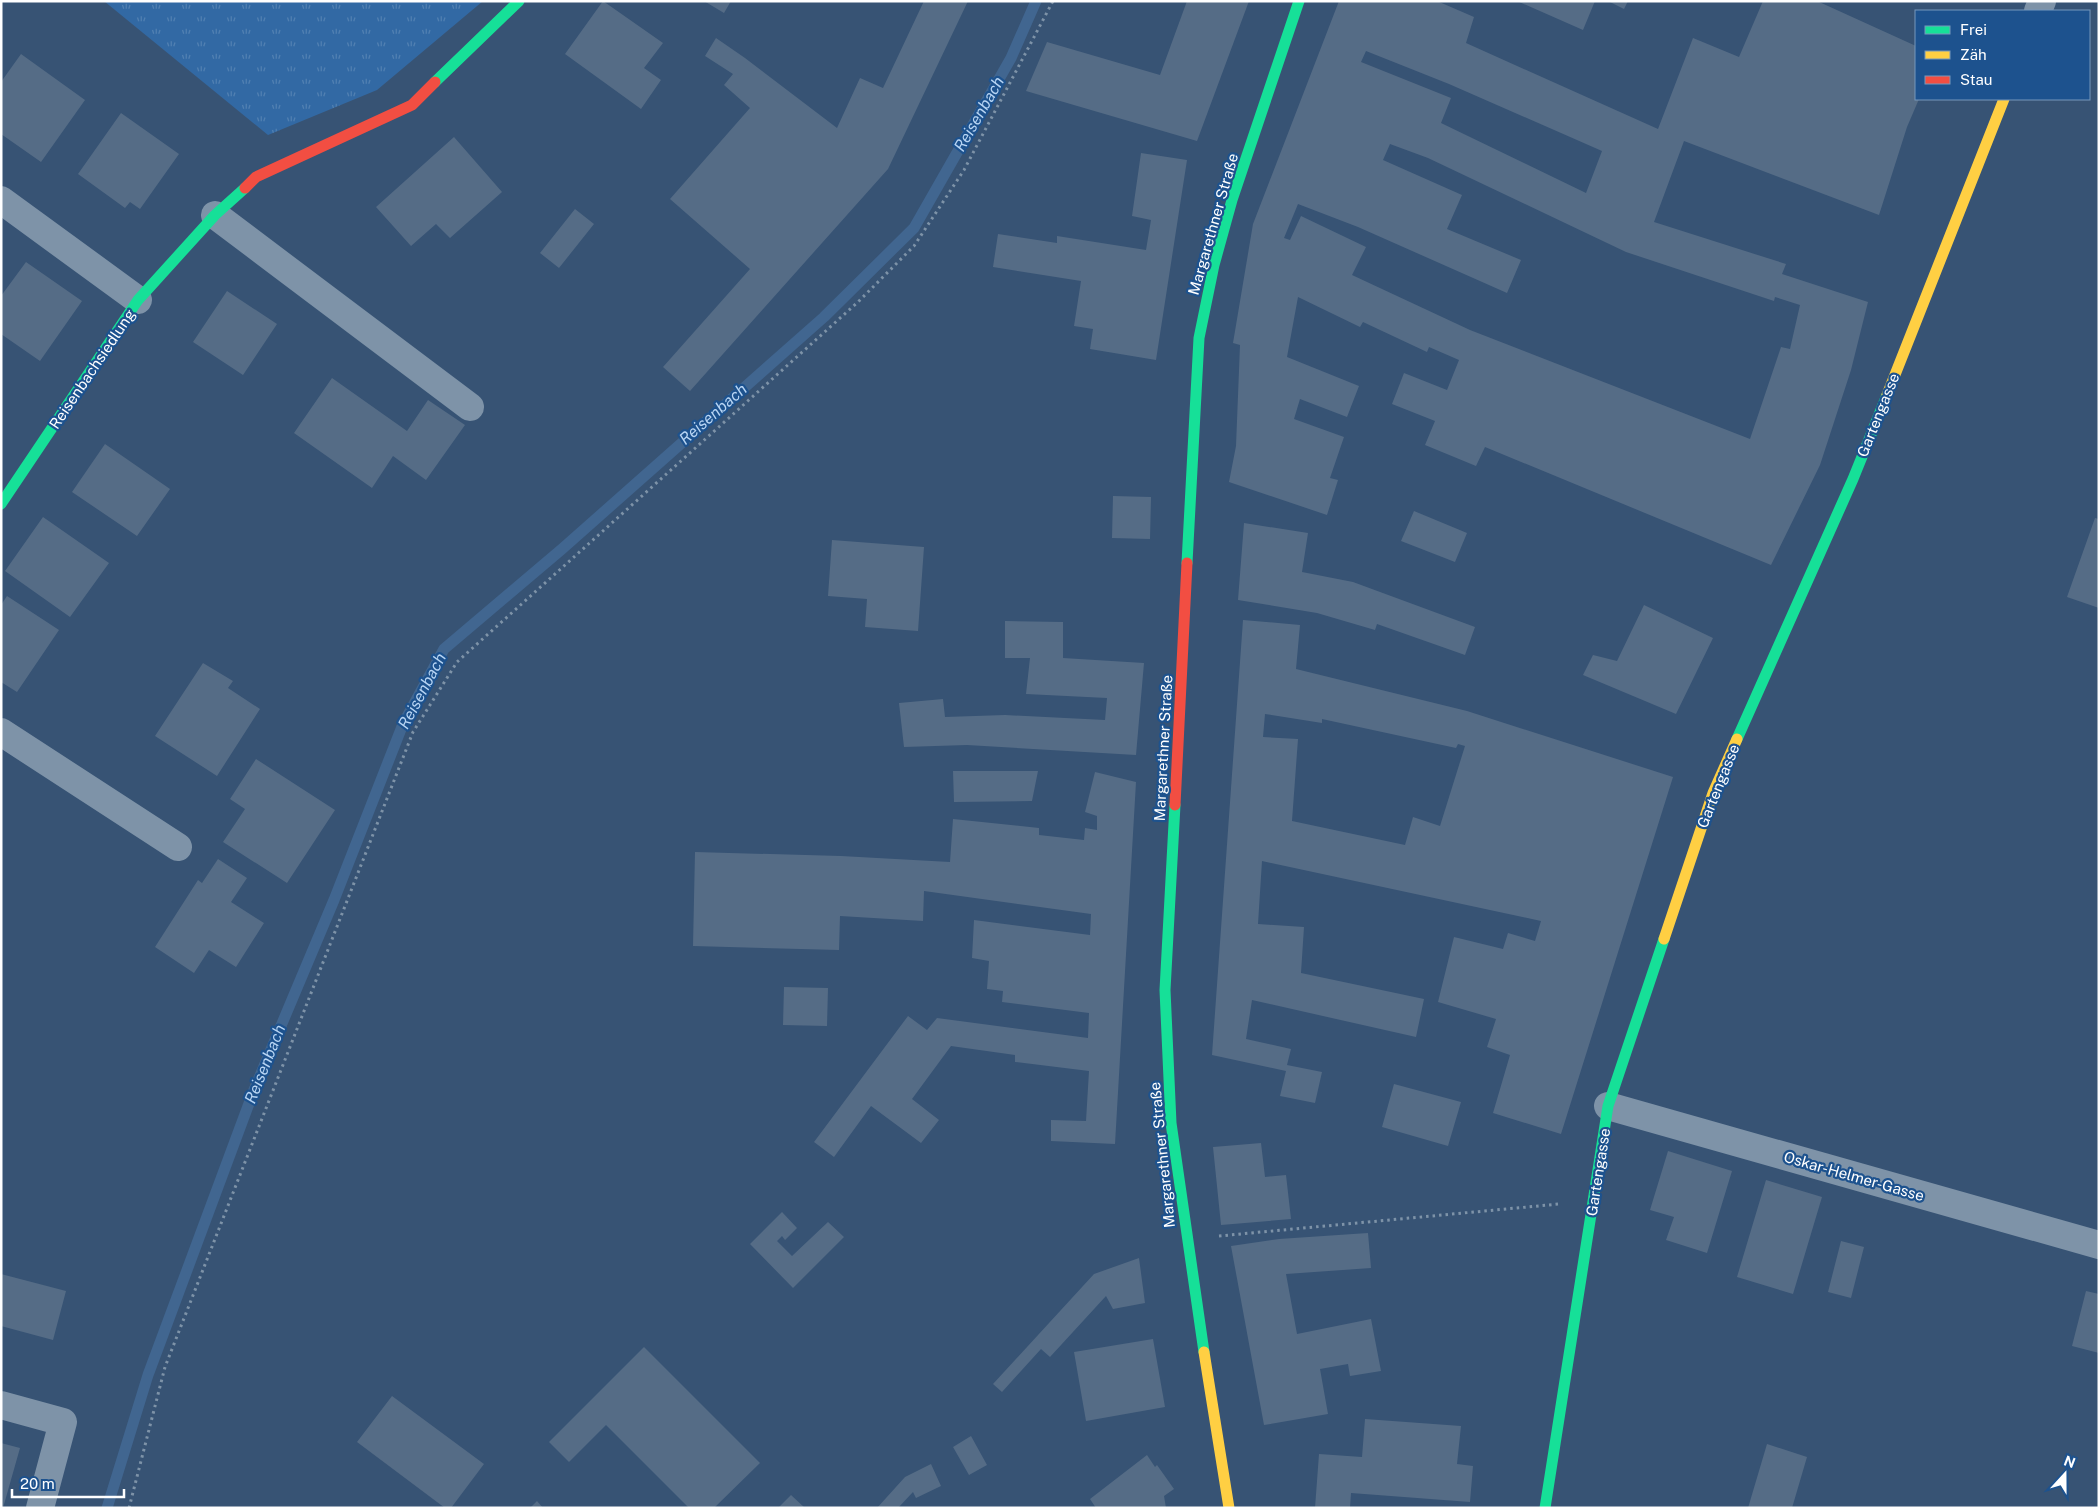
<svg xmlns="http://www.w3.org/2000/svg" width="2100" height="1509" viewBox="0 0 2100 1509" font-family="'Public Sans',sans-serif">
<style>
.grass{fill:url(#grass-tufts)}
.lines{fill:none;stroke-linecap:round;stroke-linejoin:round}
.stream{stroke:#416690;stroke-width:11}
.building{fill:#556c86;fill-rule:evenodd}
.path{stroke:#7e93a8;stroke-width:3;stroke-dasharray:2.5 4;stroke-linecap:butt}
.street{stroke:#7e93a8;stroke-width:28}
.fast{stroke:#16e098;stroke-width:11}
.slow{stroke:#ffcf43;stroke-width:11}
.jam{stroke:#f24e42;stroke-width:11}
.labels{text-anchor:middle;dominant-baseline:central;stroke-width:4.5;stroke-linejoin:round;paint-order:stroke}
.street-label{font-size:15px;fill:#fff;stroke:#1d528e}
.water-label{font-size:16px;font-style:italic;fill:#b8d5f4;stroke:#1d528e}
</style>
<defs>
<pattern id="grass-tufts" width="24" height="20" patternUnits="userSpaceOnUse" patternTransform="scale(1.25)"><rect width="24" height="20" fill="#3269a4"/><path d="M3 7l-1-3M5 7V3M7 7l1-3M15 17l-1-3M17 17v-4M19 17l1-3" fill="none" stroke="#5180b2"/></pattern>
</defs>
<rect width="100%" height="100%" fill="#375374"/>
<path class="grass" d="M104,1H483L377,90L268,135Z"/>
<g class="lines">
<path class="stream" d="M107,1508L148,1375L254,1090L334,900L403,724L444,649L562,549L824,317L914,228L1011,58L1036,1"/>
</g>
<path class="building" d="M603,1L663,43L644,68L661,80L641,109L565,54Z
M704,1H731L724,13Z
M924,1H968L888,169L690,391L663,367L750,269L670,199L750,108L724,85L733,74L705,56L716,38L745,58L837,128L860,78L883,88Z
M1187,1H1249L1197,141L1026,91L1047,42L1160,75Z
M1339,1H1437L1474,17L1466,43L1658,129L1693,38L1739,57L1763,1H1817L1916,46V99H1919L1907,127L1879,215L1684,141L1654,222L1786,264L1782,274L1868,302L1851,370L1820,465L1771,565L1485,447L1476,466L1425,445L1435,421L1392,404L1404,373L1447,390L1459,360L1429,347L1427,352L1363,322L1360,327L1298,297L1287,357L1359,386L1347,417L1300,399L1294,419L1344,437L1330,478L1338,480L1327,515L1229,482L1236,446L1240,345L1233,343L1253,224ZM1366,51L1449,84L1602,151L1586,193L1441,123L1451,98L1361,62ZM1390,144L1428,158L1626,252L1774,301L1775,297L1800,305L1790,349L1781,347L1750,439L1470,330L1352,275L1366,247L1301,216L1290,240L1284,238L1298,204L1358,227L1507,293L1521,260L1447,229L1462,195L1383,160Z
M1517,1H1595L1583,30Z
M1608,1H1628L1624,9Z
M21,54L85,100L41,162L1,134V82Z
M121,113L179,154L140,209L130,202L125,208L78,174Z
M454,137L502,192L450,238L436,224L411,246L376,207Z
M1141,153L1187,160L1156,360L1090,349L1093,329L1074,326L1081,281L993,267L998,234L1057,243V236L1146,250L1151,220L1132,216Z
M575,209L594,224L559,268L540,253Z
M26,262L82,301L40,361L1,334V296Z
M227,291L277,324L243,375L193,342Z
M332,378L407,431L428,400L465,425L426,480L393,456L372,488L294,433Z
M105,444L170,489L137,536L72,492Z
M1113,496L1151,497L1150,539L1112,538Z
M1414,511L1467,533L1455,562L1401,541Z
M43,517L109,563L70,617L5,571Z
M2095,518L2099,519V608L2067,597Z
M1244,523L1308,533L1302,572L1353,582L1475,627L1465,655L1377,624L1375,630L1317,613L1238,600Z
M832,540L924,547L918,631L865,627L867,599L828,596Z
M7,596L59,630L17,692L1,682V605Z
M1644,605L1713,638L1676,714L1583,675L1593,655L1617,661Z
M1243,620L1300,625L1296,669L1467,711L1673,777L1561,1134L1493,1113L1510,1055L1487,1047L1496,1019L1438,1002L1454,937L1503,949L1508,933L1535,941L1541,921L1262,861L1258,924L1304,927L1301,973L1424,999L1416,1037L1252,1000L1246,1039L1291,1049L1287,1065L1322,1072L1315,1103L1280,1096L1286,1071L1212,1055ZM1265,714L1322,723V719L1456,748L1458,744L1465,746L1440,826L1413,817L1405,845L1292,821L1298,739L1263,737Z
M1005,621L1063,622V658L1144,663L1136,755L967,745L904,747L899,703L943,699L945,717L1005,715L1105,720L1107,698L1026,694L1030,658H1005Z
M203,663L233,681L228,688L260,709L217,776L155,736Z
M256,759L335,810L287,883L223,842L245,809L230,799Z
M953,771H1038L1032,801L954,802Z
M1095,772L1136,782L1115,1144L1051,1141V1120L1086,1121L1089,1071L1015,1062V1055L951,1046L912,1099L939,1120L921,1143L871,1106L834,1157L814,1142L908,1016L927,1030L937,1018L1088,1038L1089,1013L1002,1002L1003,991L987,989L989,961L972,958L974,920L1090,935L1091,914L924,891L923,921L840,916L839,950L693,946L695,852L841,856L950,862L953,819L1039,828V835L1084,840L1085,828L1097,830V816L1085,812Z
M218,859L247,878L231,902L264,923L236,967L209,950L194,973L155,947L198,880L202,883Z
M784,987L828,988L827,1026L783,1025Z
M1394,1084L1461,1102L1448,1146L1382,1127Z
M1261,1143L1265,1177L1286,1175L1291,1219L1221,1225L1213,1147Z
M1668,1151L1732,1171L1707,1253L1666,1240L1674,1217L1650,1210Z
M1766,1180L1822,1197L1793,1294L1737,1277Z
M782,1212L797,1228L785,1240L782,1236L777,1241L792,1256L828,1222L844,1237L793,1288L750,1244Z
M1368,1233L1371,1268L1286,1274L1297,1334L1371,1319L1381,1371L1350,1376L1348,1364L1320,1369L1328,1414L1264,1425L1231,1246L1279,1239Z
M1841,1241L1864,1247L1851,1298L1828,1292Z
M1139,1258L1145,1303L1113,1309L1106,1296L1050,1357L1041,1349L1002,1392L993,1384L1094,1274Z
M1,1274L66,1291L53,1340L1,1326Z
M2086,1291L2099,1294V1353L2072,1346Z
M1153,1339L1165,1407L1086,1421L1074,1352Z
M644,1347L760,1463L714,1508H689L606,1425L569,1462L549,1442Z
M392,1396L484,1464L451,1508H445L357,1442Z
M1365,1419L1461,1426L1457,1464L1473,1466L1470,1502L1351,1493L1350,1508H1315L1319,1454L1362,1457Z
M971,1436L987,1465L969,1475L953,1447Z
M1,1443L20,1448L3,1508H1Z
M1767,1444L1807,1457L1792,1508H1748Z
M1147,1455L1155,1467L1157,1465L1174,1489L1164,1496L1166,1508H1096L1090,1499Z
M931,1464L941,1486L916,1498L913,1492L898,1508H877L905,1477Z
M791,1495L805,1508H778Z
M537,1501L543,1508H530Z"/>
<g class="lines">
<path class="path" d="M1219,1236L1559,1204
M129,1508L165,1367L413,732L457,662L858,302L914,246L964,170L1053,1"/>
<path class="street" d="M2038,11L2042,1
M1,200L138,300
M215,215L470,407
M1,732L178,847
M1608,1106L2099,1245
M1,1405L63,1422L40,1508"/>
<path class="fast" d="M435,82L519,1
M1,504L138,300L215,215L245,188
M1187,563L1199,338L1214,265L1232,200L1299,1
M1737,739L1853,479L1887,395
M1175,805L1165,990L1171,1123L1204,1352
M1545,1508L1608,1106L1664,939"/>
<path class="slow" d="M1887,395L2004,99
M1664,939L1713,793L1737,739
M1204,1352L1229,1508"/>
<path class="jam" d="M245,188L256,177L412,105L435,82
M1175,805L1187,563"/>
</g>
<g class="labels">
<g class="street-label">
<text transform="translate(1213 224) rotate(-74)">Margarethner Straße</text>
<text transform="translate(92 369) rotate(-56)">Reisenbachsiedlung</text>
<text transform="translate(1878 415) rotate(-68)">Gartengasse</text>
<text transform="translate(1163 748) rotate(-87)">Margarethner Straße</text>
<text transform="translate(1718 786) rotate(-68)">Gartengasse</text>
<text transform="translate(1162 1155) rotate(-96)">Margarethner Straße</text>
<text transform="translate(1598 1172) rotate(-81)">Gartengasse</text>
<text transform="translate(1854 1176) rotate(16)">Oskar-Helmer-Gasse</text>
</g>
<g class="water-label">
<text transform="translate(979 114) rotate(-60)">Reisenbach</text>
<text transform="translate(713 414) rotate(-41)">Reisenbach</text>
<text transform="translate(422 691) rotate(-62)">Reisenbach</text>
<text transform="translate(265 1064) rotate(-68)">Reisenbach</text>
</g>
</g>
<rect width="2100" height="1509" fill="none" stroke="#ffffff" stroke-width="5"/>
<rect x="1915" y="10" width="175" height="90" fill="#1d528e" stroke="#7797bb"/>
<rect x="1925" y="26" width="25" height="8" fill="#16e098" stroke="#7797bb"/>
<text x="1960" y="35" font-size="15" fill="#ffffff">Frei</text>
<rect x="1925" y="51" width="25" height="8" fill="#ffcf43" stroke="#7797bb"/>
<text x="1960" y="60" font-size="15" fill="#ffffff">Zäh</text>
<rect x="1925" y="76" width="25" height="8" fill="#f24e42" stroke="#7797bb"/>
<text x="1960" y="85" font-size="15" fill="#ffffff">Stau</text>
<g transform="translate(2065 1474) rotate(21)" stroke="#1d528e" stroke-width="4" paint-order="stroke">
<path d="M0-4L9 19L0 12L-9 19Z" fill="#ffffff"/>
<text y="-8" font-size="14" font-weight="bold" text-anchor="middle" fill="#ffffff">N</text>
</g>
<path d="M12 1489v8h112v-8" fill="none" stroke="#ffffff" stroke-width="2.5"/>
<text x="20" y="1489" font-size="15" fill="#ffffff" stroke="#1d528e" stroke-width="4" paint-order="stroke">20 m</text>
</svg>
